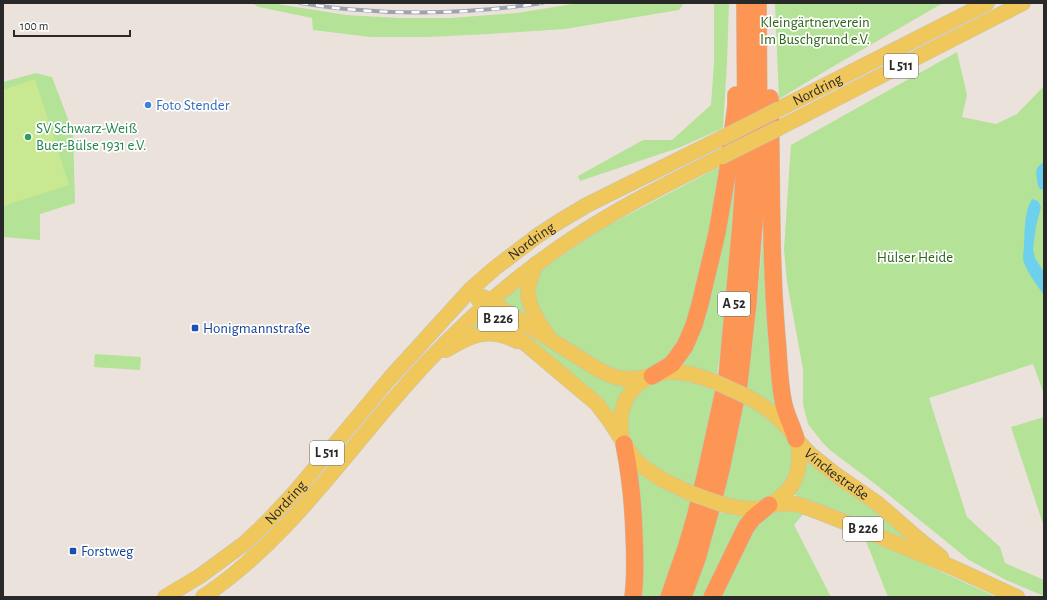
<svg xmlns="http://www.w3.org/2000/svg" width="1047" height="600" viewBox="0 0 1047 600" font-family="'Alegreya Sans',sans-serif">
<style>
.green{fill:#b4e297}
.pitch{fill:#c8e992}
.water{fill:#6dd1ee}
.lines{fill:none;stroke-linecap:round;stroke-linejoin:round}
.primary-casing{stroke:#c3c3c3;stroke-width:16}
.motorway-casing{stroke:#c3c3c3;stroke-width:18}
.primary{stroke:#f0c75b;stroke-width:15}
.motorway{stroke:#fd9654;stroke-width:17}
.rail-casing{stroke:#9da2b3;stroke-width:4}
.rail{stroke:#fff;stroke-width:2.5;stroke-dasharray:8;stroke-linecap:butt}
.primary-bridge-casing{stroke:#c3c3c3;stroke-width:16;stroke-linecap:butt}
.primary-bridge{stroke:#f0c75b;stroke-width:15}
.shop-dot{fill:#3f7fe0;stroke:#fff;stroke-width:1.5}
.leisure-dot{fill:#2e9e5b;stroke:#fff;stroke-width:1.5}
.transit-dot{fill:#1a4fb4;stroke:#fff;stroke-width:1.5}
.labels{text-anchor:middle;dominant-baseline:central;stroke-width:3.5;stroke-linejoin:round;paint-order:stroke}
.shield{fill:#fff;stroke:#696969;stroke-width:1}
.shield-label{font-size:14px;font-weight:bold;fill:#292929}
.park-label{font-size:15px;fill:#2d651a;stroke:#fff}
.street-label{font-size:15px;fill:#292929;stroke:#fff}
.shop-label{font-size:15px;fill:#366cbe;stroke:#fff;text-anchor:start}
.leisure-label{font-size:15px;fill:#27864d;stroke:#fff;text-anchor:start}
.transit-label{font-size:15px;fill:#164399;stroke:#fff;text-anchor:start}
</style>
<rect width="100%" height="100%" fill="#ebe3db"/>
<path class="green" d="M251,3H271L346,15L399,18H450L517,13L579,3H684L679,10L565,29L489,34L428,37H370L313,30L312,18L259,7Z
M714,3H729L727,63L723,128L681,147L580,181L578,176L643,140H672L711,105L714,63Z
M775,3H943L827,70L779,99Z
M957,52L967,95L962,117L996,124L1017,114L1044,86V394L1033,364L929,398L967,517L1000,547L1005,563L1044,580V596L1006,580L969,560L874,483L831,451L822,442L808,424L803,404V369L787,282L784,249L791,145Z
M36,73L52,77L73,132L75,203L40,214V240L3,237V82Z
M736,157L733,232L726,312L717,376L673,369Z
M723,165L712,238L681,345L649,373L626,374L604,365L557,336L531,304L538,272L601,229Z
M764,216L781,411L746,389C755,332 760,274 764,216Z
M524,281L535,324L499,302Z
M494,309L633,383L615,419Z
M486,313L511,335H464Z
M95,354L141,357L140,370L94,367Z
M676,378L695,382L715,390L694,488L664,476L632,447L625,427L632,398L638,392L655,381Z
M744,403L763,413L792,443L795,460L784,488L762,503L723,499Z
M1044,417V527L1011,427Z
M804,456L865,502L910,541V542C871,524 832,509 792,494Z
M631,462L660,485L691,502L672,565L660,597H637Z
M780,507L806,511L794,525L831,597H717L755,522Z
M719,512L724,514L725,512L749,514L708,597H691L701,570Z
M864,536L996,597H888Z"/>
<path class="pitch" d="M35,79L69,185L3,206V90Z"/>
<path class="water" d="M1044,161V190L1040,189L1038,186L1036,173L1037,168Z
M1032,199L1038,201L1041,207L1036,226L1033,249L1035,258L1044,272V295C1037,285 1029,275 1024,263C1022,258 1024,251 1024,245C1025,230 1024,212 1032,199Z"/>
<g class="lines">
<defs>
<g id="primary">
<path id="s1" d="M779,109L987,3"/>
<path d="M779,128L1023,3"/>
<path d="M536,264C533,272 529,281 528,289C527,307 539,322 548,336"/>
<path d="M483,297L594,367C616,380 626,381 650,376C657,374 664,372 671,372C686,371 700,377 713,381"/>
<path d="M478,299L484,307L527,345L597,404L609,420L629,451L634,458L642,466L661,479L690,493"/>
<path d="M446,350C472,334 489,327 517,341"/>
<path d="M622,438C618,420 622,401 634,388C638,383 644,380 649,377"/>
<path id="s2" d="M796,439L810,454L835,474L877,503L891,515L916,537L941,557"/>
<path d="M724,505C738,508 756,512 770,505C772,504 775,501 777,500C793,489 800,474 799,455C799,450 798,444 796,440C794,435 789,429 785,425C774,413 763,405 748,397"/>
<path d="M769,505L780,504H797L819,512L852,525L954,568L1017,597"/>
<path id="s3" d="M165,597L200,576L245,543L269,520L295,492L390,378L471,289L495,268L537,236L560,221L587,205L722,138"/>
<path d="M203,597C295,535 353,440 428,361C483,303 544,253 614,213C648,193 685,175 721,157"/>
</g>
<path id="motorway" d="M770,98C772,178 770,258 777,338C779,360 779,384 784,405C787,417 793,428 796,439
M652,376L672,364L685,346L694,325L700,304L717,233L727,175L736,105V95
M624,444C630,474 633,502 634,533C635,554 636,575 633,597
M669,597L687,545L695,518L707,468L727,376L741,223L746,147L745,3
M683,597L697,559L715,494L721,470L739,384L748,303L754,224L759,147L758,3
M712,597L746,527L753,518L769,505"/>
</defs>
<use href="#primary" class="primary-casing"/>
<use href="#motorway" class="motorway-casing"/>
<use href="#primary" class="primary"/>
<use href="#motorway" class="motorway"/>
<defs>
<path id="rail" d="M300,3C316,5 331,8 346,9C411,15 478,13 542,3"/>
</defs>
<use href="#rail" class="rail-casing"/>
<use href="#rail" class="rail"/>
<defs>
<path id="primary-bridge" d="M722,138L779,109
M721,157L779,128
M713,381L748,397
M690,493L724,505"/>
</defs>
<use href="#primary-bridge" class="primary-bridge-casing"/>
<use href="#primary-bridge" class="primary-bridge"/>
</g>
<circle class="shop-dot" cx="148" cy="105" r="4"/>
<circle class="leisure-dot" cx="28" cy="137" r="4"/>
<g class="transit-dot">
<rect x="191" y="324" width="8" height="8" rx="2"/>
<rect x="69" y="547" width="8" height="8" rx="2"/>
</g>
<g class="labels">
<g class="shield">
<rect x="884" y="54" width="34" height="24" rx="3"/>
<rect x="718" y="292" width="32" height="24" rx="3"/>
<rect x="478" y="307" width="40" height="24" rx="3"/>
<rect x="310" y="441" width="34" height="24" rx="3"/>
<rect x="843" y="517" width="40" height="24" rx="3"/>
</g>
<g class="shield-label">
<text x="901" y="66">L 511</text>
<text x="734" y="304">A 52</text>
<text x="498" y="319">B 226</text>
<text x="327" y="453">L 511</text>
<text x="863" y="529">B 226</text>
</g>
<g class="park-label">
<text x="815" y="22">Kleingärtnerverein<tspan x="815" dy="17">Im Buschgrund e.V.</tspan></text>
<text x="915" y="257">Hülser Heide</text>
</g>
<g class="street-label">
<text stroke="none"><textPath href="#s1" startOffset="43">Nordring</textPath></text>
<text stroke="none"><textPath href="#s3" startOffset="514">Nordring</textPath></text>
<text stroke="none"><textPath href="#s2" startOffset="54">Vinckestraße</textPath></text>
<text stroke="none"><textPath href="#s3" startOffset="154">Nordring</textPath></text>
</g>
<g class="shop-label">
<text x="156" y="105">Foto Stender</text>
</g>
<g class="leisure-label">
<text x="36" y="128">SV Schwarz-Weiß<tspan x="36" dy="17">Buer-Bülse 1931 e.V.</tspan></text>
</g>
<g class="transit-label">
<text x="203" y="328">Honigmannstraße</text>
<text x="81" y="551">Forstweg</text>
</g>
</g>
<rect width="1047" height="600" fill="none" stroke="#292929" stroke-width="8"/>
<path d="M14 30v6h116v-6" fill="none" stroke="#292929" stroke-width="2"/>
<text x="20" y="30" font-size="12" fill="#292929" stroke="#ffffff" stroke-width="3" paint-order="stroke">100 m</text>
</svg>
